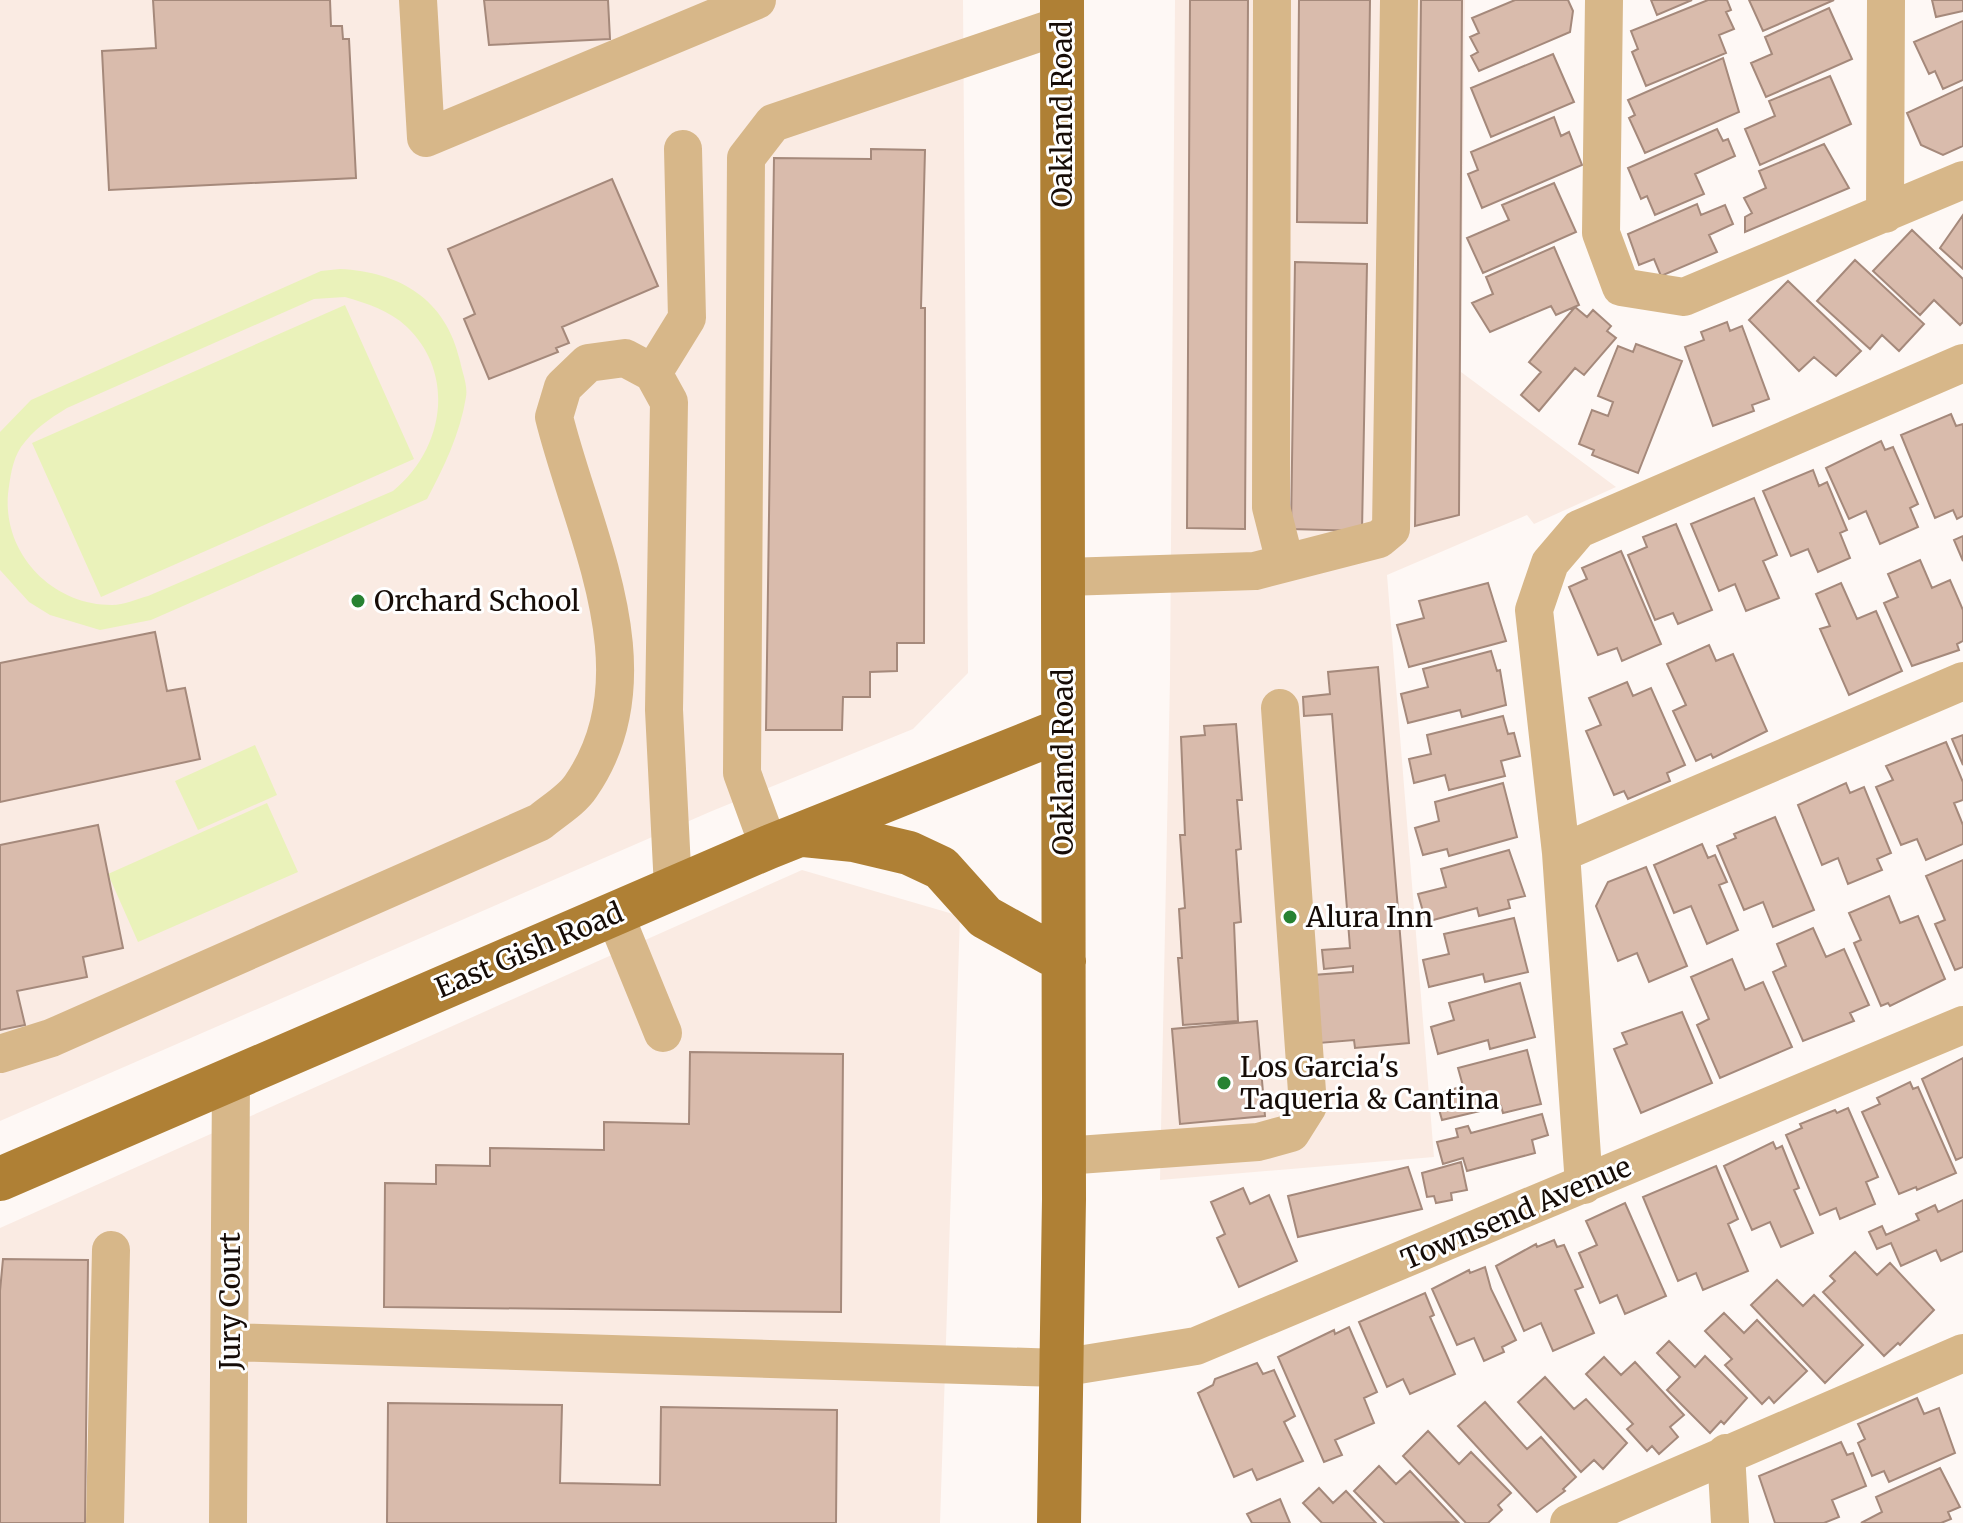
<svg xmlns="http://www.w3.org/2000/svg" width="1963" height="1523" viewBox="0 0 1963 1523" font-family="Merriweather,serif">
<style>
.built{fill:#faebe3}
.green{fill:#eaf2ba;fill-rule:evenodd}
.building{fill:#d9bbac;stroke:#a5897b;stroke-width:2}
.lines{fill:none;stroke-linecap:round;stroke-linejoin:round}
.minor{stroke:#d7b789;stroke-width:38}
.major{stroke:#af8035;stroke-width:44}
.poi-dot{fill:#278232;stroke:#fff;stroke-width:3}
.labels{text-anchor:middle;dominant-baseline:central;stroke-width:6;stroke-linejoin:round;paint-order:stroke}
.street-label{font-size:28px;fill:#160c07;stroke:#fff}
.poi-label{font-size:28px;fill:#160c07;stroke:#fff;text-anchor:start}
</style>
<rect width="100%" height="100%" fill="#fef8f5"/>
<path class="built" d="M0,0H963L968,673L913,729L712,811L0,1121Z
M1175,0H1465L1461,372L1616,487L1534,524L1527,515L1387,575L1434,1157L1160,1180L1170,678Z
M802,870L960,916L940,1523H0V1228Z"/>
<path class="green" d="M340,269C400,272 446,299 460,361C462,372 468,385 466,397C460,434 444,467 427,499L151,620L100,630L50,615L29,602L0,570V432L31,400L321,271ZM345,297C368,304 389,310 407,327C457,375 443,451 393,491L148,596C136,599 124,605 112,605C52,605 3,554 8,494C10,479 12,460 21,447C33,430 49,419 67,408L314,299Z
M345,305L414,459L101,597L32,443Z
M255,745L277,795L198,830L175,781Z
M267,803L298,872L138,942L108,874Z"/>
<path class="building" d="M153,0H330L331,26H342L343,39H349L356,178L109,190L102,51L156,48Z
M484,0H608L610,39L489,45Z
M1190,0H1248L1245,529L1187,528Z
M1299,0H1370L1367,223L1297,222Z
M1421,0H1462L1459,515L1415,526Z
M1515,0H1568L1573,11L1570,32L1479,71L1471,56L1478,52L1470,37L1479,33L1472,18Z
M1651,0H1692L1657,15Z
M1708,0H1727L1731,10L1726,12L1734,29L1719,35L1726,53L1646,86L1632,52L1638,49L1631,31Z
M1749,0H1834L1763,31Z
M1932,0H1963V11L1936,17Z
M1829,8L1852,59L1766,97L1751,63L1772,54L1765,37Z
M1963,21V80L1943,89L1935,71L1929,74L1914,42Z
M1553,54L1574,102L1491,137L1471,88Z
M1723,58L1739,112L1645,153L1629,118L1635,115L1628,100Z
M1830,76L1851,124L1760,165L1745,129L1775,116L1769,101Z
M1963,87V146L1943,155L1921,145L1907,113Z
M1554,117L1561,136L1569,132L1582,165L1482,208L1468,174L1478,170L1471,152Z
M1717,129L1723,141L1728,139L1735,156L1695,174L1704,194L1655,215L1647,196L1641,199L1628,168Z
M1824,144L1849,188L1745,232V217L1752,213L1744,198L1766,188L1759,171Z
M871,149L925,150L921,308H925L924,643H897V671L870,672V697H843L842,730H766L774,158L871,159Z
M612,179L658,286L562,327L569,343L556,348L558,352L489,379L464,319L475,314L448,249Z
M1554,183L1576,232L1483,273L1467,238L1509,220L1502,205Z
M1697,204L1701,215L1725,205L1733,224L1709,235L1717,252L1661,276L1654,259L1639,265L1628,234Z
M1963,215V269L1940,248Z
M1912,230L1963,279V322L1960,325L1934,300L1920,315L1873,271Z
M1554,247L1579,305L1556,315L1551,306L1490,332L1472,303L1493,294L1486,277Z
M1855,260L1924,324L1899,351L1882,335L1870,349L1817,301Z
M1295,262L1367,264L1362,531L1291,529Z
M1788,281L1861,351L1836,376L1814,357L1799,371L1749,320Z
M1575,307L1587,317L1593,310L1611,326L1607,331L1616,338L1584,375L1575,368L1539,411L1521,395L1541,372L1529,362Z
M1727,322L1730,331L1742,326L1769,399L1752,405L1754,411L1713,426L1685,347L1704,340L1701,332Z
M1636,344L1682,361L1638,473L1592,455L1594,450L1579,444L1592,410L1608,416L1613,402L1598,396L1618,346L1633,352Z
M1951,414L1956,426L1963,424V516L1957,519L1953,510L1935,518L1901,435Z
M1881,441L1885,450L1893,447L1918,504L1910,508L1918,527L1880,544L1866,511L1849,519L1826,468Z
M1813,470L1819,486L1827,482L1847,530L1840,533L1850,558L1818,572L1808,549L1791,556L1763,491Z
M1754,498L1777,555L1763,561L1779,598L1746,611L1735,584L1719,591L1691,524Z
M1676,524L1712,610L1678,624L1673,613L1655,620L1628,555L1647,547L1643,537Z
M1963,536V561L1954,540Z
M1621,551L1661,644L1622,661L1617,648L1598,655L1569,587L1587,579L1582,568Z
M1920,560L1932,588L1950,580L1963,610V641L1957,644L1959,650L1912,666L1884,603L1898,597L1888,574Z
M1488,583L1506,641L1409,667L1397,625L1424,618L1419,601Z
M1841,583L1857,619L1876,611L1902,671L1849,695L1820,629L1830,626L1816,594Z
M155,632L167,691L185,688L200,759L0,802V663Z
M1709,645L1716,661L1733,654L1767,731L1713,758L1711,754L1696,761L1673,711L1686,705L1667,664Z
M1491,651L1497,671L1500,670L1506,705L1462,717L1460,710L1408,723L1401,694L1428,687L1423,669Z
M1378,667L1409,1043L1355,1048L1354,1040L1319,1043L1313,975L1353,972V966L1324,969L1322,950L1350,948L1332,714L1304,716L1303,697L1330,694L1328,672Z
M1627,682L1633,696L1651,688L1685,765L1667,773L1670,781L1628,799L1624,791L1614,795L1586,731L1601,725L1589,698Z
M1503,716L1508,734L1514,733L1520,756L1501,761L1505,776L1449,790L1445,775L1414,783L1409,759L1431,754L1427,735Z
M1236,724L1242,800H1237L1241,849L1236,850L1241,922L1234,923L1238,1021L1183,1025L1178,958H1182L1179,909L1185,908L1180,835H1185L1181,737L1205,735L1204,726Z
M1963,735V765L1952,739Z
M1946,742L1963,782V800L1954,803L1963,825V844L1926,860L1917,839L1901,845L1876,787L1893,780L1886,766Z
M1503,783L1517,837L1449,856L1447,849L1423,855L1415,828L1439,821L1435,802Z
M1846,783L1850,793L1864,787L1891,853L1877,859L1882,870L1848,884L1838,858L1822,865L1798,805Z
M1775,817L1814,910L1773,927L1763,902L1744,910L1717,846L1736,838L1734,834Z
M98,825L123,948L83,957L87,977L17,991L25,1025L0,1030V845Z
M1702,844L1708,858L1715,855L1727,882L1719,885L1738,930L1707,944L1691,906L1674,913L1654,865Z
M1509,850L1525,896L1508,900L1510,908L1479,916L1477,908L1426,922L1418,894L1446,887L1441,869Z
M1963,860V967L1955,970L1935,924L1945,920L1926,876Z
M1646,867L1687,966L1649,982L1637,953L1618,961L1596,906L1608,882Z
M1889,896L1900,923L1918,916L1945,979L1890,1006L1888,1003L1881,1006L1854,943L1861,940L1849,913Z
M1514,918L1528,972L1485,982L1483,974L1429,987L1423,960L1449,954L1444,934Z
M1813,928L1826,957L1844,949L1869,1005L1850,1013L1854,1021L1803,1041L1773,972L1786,966L1777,944Z
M1732,959L1745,990L1763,982L1792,1047L1720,1078L1697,1025L1709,1019L1691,977Z
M1520,983L1535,1037L1490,1049L1488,1040L1438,1054L1431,1027L1454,1020L1449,1003Z
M1682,1012L1712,1083L1641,1113L1614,1049L1627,1044L1622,1033Z
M1257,1021L1265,1116L1180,1124L1172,1029Z
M1527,1050L1541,1104L1503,1113L1501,1106L1442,1120L1435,1095L1463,1086L1458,1068Z
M690,1052L843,1054L841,1312L384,1307L385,1183L436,1184V1165L490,1166V1148L604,1150V1122L689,1124Z
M1963,1058V1157L1956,1160L1922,1079Z
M1910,1082L1913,1089L1918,1087L1956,1173L1917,1190L1916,1187L1899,1194L1862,1112L1880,1104L1877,1098Z
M1848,1108L1878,1177L1866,1182L1875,1204L1840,1219L1836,1208L1820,1215L1786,1135L1802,1128L1800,1124L1835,1110L1837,1113Z
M1542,1114L1548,1135L1532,1140L1535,1153L1467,1171L1463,1158L1443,1164L1437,1142L1458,1137L1456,1129L1468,1126L1471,1133Z
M1773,1142L1776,1149L1782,1146L1799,1188L1794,1190L1813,1233L1781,1247L1770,1222L1752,1230L1724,1166Z
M1461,1162L1467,1190L1451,1193L1452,1200L1436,1203L1434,1196L1427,1197L1422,1173Z
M1716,1166L1738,1219L1728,1224L1748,1271L1703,1290L1696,1273L1678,1281L1643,1197Z
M1408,1167L1422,1209L1298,1237L1288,1196Z
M1243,1188L1250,1204L1269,1195L1297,1261L1239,1287L1217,1238L1225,1234L1211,1202Z
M1963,1200V1251L1941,1261L1936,1250L1901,1266L1891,1243L1877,1249L1869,1232L1882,1226L1886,1235L1919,1220L1916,1214L1935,1205L1938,1212Z
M1625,1203L1666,1296L1625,1314L1617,1295L1600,1303L1579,1253L1597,1245L1586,1221Z
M1554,1240L1557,1247L1564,1245L1583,1287L1575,1290L1594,1333L1553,1351L1541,1323L1524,1331L1496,1266L1536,1244L1537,1247Z
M1855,1252L1877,1275L1890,1263L1934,1310L1900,1345L1898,1343L1884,1356L1823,1292L1835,1281L1830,1276Z
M3,1259L88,1260L85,1523H0V1291Z
M1485,1267L1491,1289L1516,1340L1502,1347L1504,1352L1484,1361L1474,1338L1457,1345L1432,1289L1469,1270L1470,1273Z
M1777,1280L1803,1306L1814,1295L1863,1345L1825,1383L1751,1305Z
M1425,1293L1434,1315L1430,1317L1455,1374L1410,1394L1403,1379L1387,1387L1359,1322Z
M1724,1313L1744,1333L1757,1320L1807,1371L1774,1403L1769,1397L1762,1404L1725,1365L1732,1359L1705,1331Z
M1349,1327L1377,1392L1364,1398L1374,1423L1335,1440L1342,1455L1324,1462L1278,1357L1334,1330L1335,1334Z
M1669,1341L1695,1367L1705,1356L1747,1398L1724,1424L1721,1421L1710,1433L1667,1390L1680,1377L1657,1353Z
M1604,1357L1621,1375L1635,1362L1684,1415L1670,1427L1678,1437L1659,1454L1652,1446L1647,1451L1627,1429L1633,1424L1586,1374Z
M1257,1363L1263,1374L1274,1370L1295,1416L1284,1422L1303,1461L1257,1480L1252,1469L1234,1477L1198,1393L1213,1385L1215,1379Z
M1545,1377L1574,1409L1586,1399L1627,1443L1603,1469L1594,1460L1581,1472L1518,1402Z
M1917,1398L1924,1414L1939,1408L1955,1453L1889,1482L1884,1471L1872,1476L1858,1443L1865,1439L1858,1424Z
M1485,1402L1527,1449L1541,1437L1576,1477L1563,1489L1565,1491L1537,1512L1458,1426Z
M388,1403L562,1405L560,1483L660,1485L661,1407L837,1410L836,1523H387Z
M1428,1431L1459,1464L1471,1452L1511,1493L1498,1505L1502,1510L1488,1523H1466L1403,1456Z
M1841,1442L1847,1455L1853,1453L1866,1486L1832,1500L1839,1517L1824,1523H1775L1759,1476Z
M1379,1466L1396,1484L1410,1471L1458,1522L1385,1523L1354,1491Z
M1940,1468L1960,1507L1948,1512L1951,1519L1941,1523H1861L1882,1512L1876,1497Z
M1319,1488L1333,1503L1346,1491L1376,1523H1322L1303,1503Z
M1280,1499L1290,1523H1252L1247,1514Z"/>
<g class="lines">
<path class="minor" d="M418,0L426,138L757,0
M1272,0L1271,507L1285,562
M1604,0L1601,233L1621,287L1684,297L1963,180
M1885,214L1886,0
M653,373L687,318L683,149
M1065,577L1255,571L1379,539L1391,529L1399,0
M769,847L742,773L746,158L773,123L1062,25
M1561,853L1963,681
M614,913L663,1033
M0,1054L51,1038L540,822C553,811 572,800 581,786C659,673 583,534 554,417L563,387L588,363L625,358L653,373L669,402L664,710L673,888
M1064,1156L1258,1142L1291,1133L1308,1106L1280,708
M1584,1185L1561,853L1534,610L1550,563L1579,529L1963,363
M230,1342L1060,1368L1196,1346L1963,1025
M1726,1453L1730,1523
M105,1523L111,1250
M228,1523L231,1079
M1569,1523L1963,1353"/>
<path class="major" d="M804,835L854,840L909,853L941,868L985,917L1064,961
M0,1179L769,847L1062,730
M1059,1523L1064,1199L1062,0"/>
</g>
<g class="poi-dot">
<circle cx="358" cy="601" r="8"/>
<circle cx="1290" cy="917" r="8"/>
<circle cx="1224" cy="1083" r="8"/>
</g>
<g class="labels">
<g class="street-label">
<text transform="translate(1062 114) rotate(-90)">Oakland Road</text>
<text transform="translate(1063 762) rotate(-90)">Oakland Road</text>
<text transform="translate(529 950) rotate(-23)">East Gish Road</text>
<text transform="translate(1516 1213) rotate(-23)">Townsend Avenue</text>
<text transform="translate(230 1301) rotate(-90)">Jury Court</text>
</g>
<g class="poi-label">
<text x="374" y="601">Orchard School</text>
<text x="1306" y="917">Alura Inn</text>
<text x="1240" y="1067">Los Garcia's<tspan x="1240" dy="32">Taqueria &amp; Cantina</tspan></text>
</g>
</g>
</svg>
